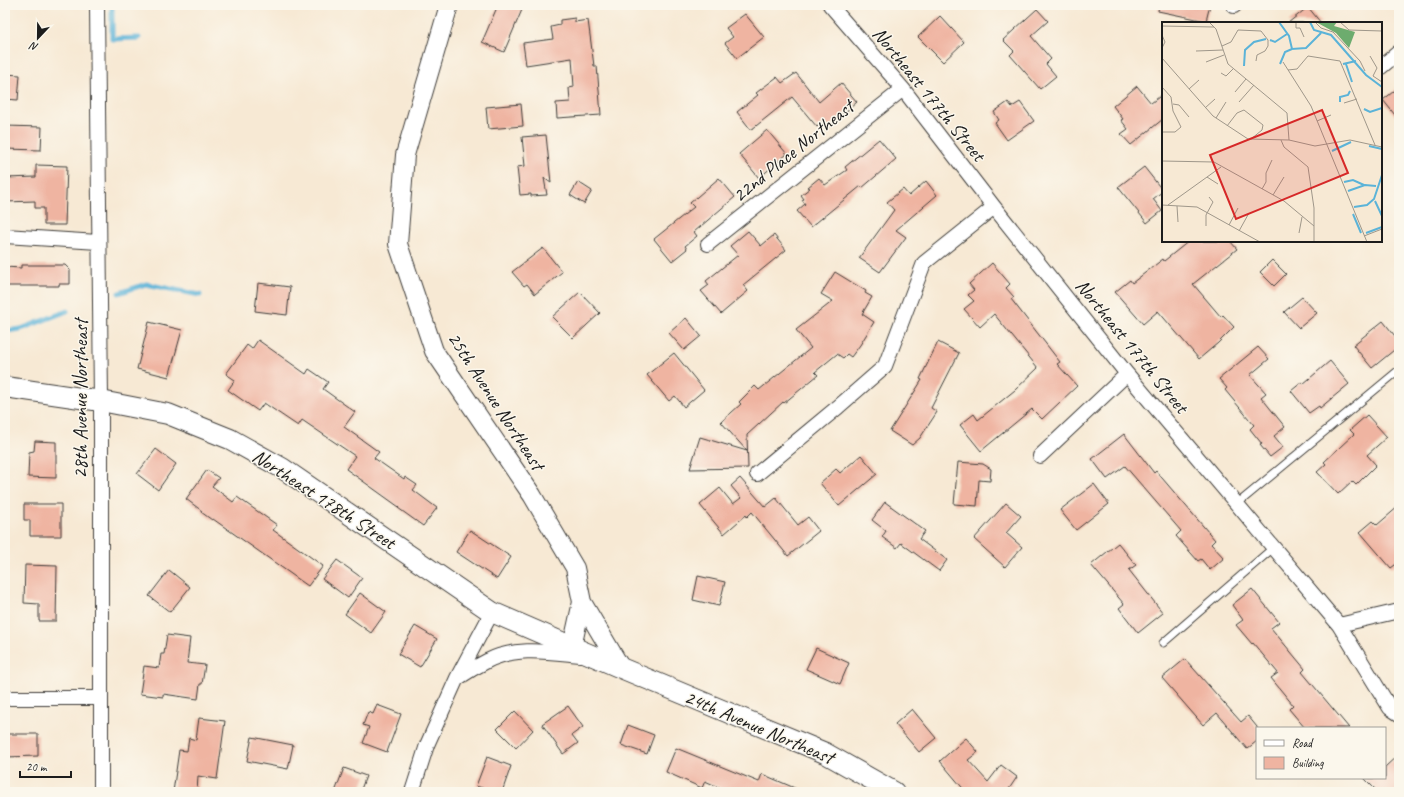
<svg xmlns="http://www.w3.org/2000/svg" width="1404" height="797" viewBox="0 0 1404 797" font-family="Caveat,sans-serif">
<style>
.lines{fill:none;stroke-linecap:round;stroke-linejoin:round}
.stream{stroke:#5bb3d8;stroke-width:5}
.building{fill:#efb4a1}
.service-casing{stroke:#3d3b38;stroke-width:9}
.minor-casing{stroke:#3d3b38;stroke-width:16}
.tertiary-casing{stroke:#3d3b38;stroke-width:20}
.secondary-casing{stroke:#3d3b38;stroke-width:22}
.service{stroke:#fff;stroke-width:7}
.minor{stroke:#fff;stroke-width:14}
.tertiary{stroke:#fff;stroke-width:18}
.secondary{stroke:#fff;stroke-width:20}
.labels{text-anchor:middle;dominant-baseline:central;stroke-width:3;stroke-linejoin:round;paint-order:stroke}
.street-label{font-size:20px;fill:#1c1c1c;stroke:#fbf7ec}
.inset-river{fill:none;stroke:#5bb3d8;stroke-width:2}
.inset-road{fill:none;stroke:#9f978a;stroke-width:1}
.view{fill:#d62828;fill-opacity:0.15;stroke:#d62828;stroke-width:2}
.inset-edge{fill:none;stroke:#1c1c1c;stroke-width:2}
</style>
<rect width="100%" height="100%" fill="#fbf7ec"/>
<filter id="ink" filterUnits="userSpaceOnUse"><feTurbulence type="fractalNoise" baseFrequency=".025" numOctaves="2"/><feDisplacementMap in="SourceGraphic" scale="8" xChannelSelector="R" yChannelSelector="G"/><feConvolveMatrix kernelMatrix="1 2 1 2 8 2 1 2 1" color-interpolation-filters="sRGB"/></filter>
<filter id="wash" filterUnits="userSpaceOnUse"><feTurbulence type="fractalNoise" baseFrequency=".012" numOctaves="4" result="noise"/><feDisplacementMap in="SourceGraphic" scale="16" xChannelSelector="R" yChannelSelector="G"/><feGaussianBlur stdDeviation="0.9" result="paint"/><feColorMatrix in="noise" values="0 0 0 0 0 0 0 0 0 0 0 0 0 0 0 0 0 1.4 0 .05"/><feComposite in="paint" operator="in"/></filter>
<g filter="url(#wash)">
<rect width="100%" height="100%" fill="#f7e9d4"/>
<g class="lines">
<path class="stream" d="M112,5V39L139,38
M119,293L146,284L200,295
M5,331L21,329L67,311"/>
</g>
<g id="blocks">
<path class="building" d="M498,5H524L504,52L482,42Z
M1159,5H1210L1206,21L1158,11Z
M1308,7L1321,23H1288Z
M1037,9L1048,21L1031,36L1051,59L1046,64L1056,76L1040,89L1010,55L1014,51L1003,40Z
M745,14L764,37L737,58L725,43L733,37L726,28Z
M940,16L964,42L943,62L918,37Z
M575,18V22L588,20L594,66H597L601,115L557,118L556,103L570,102L569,88L574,87L572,58L526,65L523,43L553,39L551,27L560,25V20Z
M796,73L819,102L841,83L857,102L828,127L823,121L817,127L792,97L751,130L737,112L758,95L756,93L777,77L782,83Z
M5,74L20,75L18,100L5,99Z
M1137,86L1151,103L1163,94V119L1131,145L1121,134L1128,129L1121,120L1123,119L1113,106Z
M1399,87V120L1383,100Z
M1008,102L1012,107L1020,102L1034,121L1007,140L995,123L999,120L994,112Z
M521,104L523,126L488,129L486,107Z
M5,126L42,127L41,150L5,149Z
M767,130L787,154L759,178L739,154Z
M546,135L551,183L544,178L547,195L531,196V194L520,195L517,167L525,166L522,137Z
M879,139L896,159L862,188L861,186L811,227L797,211L805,204L802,200L804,199L801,195L810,188L808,187L819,178L825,185L847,170L845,167Z
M36,165L67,166L65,225H44V208H35V201L5,202V178L36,177Z
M1144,167L1163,191L1153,199L1162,211L1147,223L1118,187Z
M719,178L735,197L694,232L697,236L685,246L687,249L672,261L654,239L694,207L690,203Z
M926,181L937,195L896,230L906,237L880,272L859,258L894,210L887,202L903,189L909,196Z
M578,182L592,191L584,204L570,195Z
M748,231L761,246L774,235L786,250L743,285L748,291L721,314L701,291L709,285L706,281L738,255L730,246Z
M1189,241H1230L1237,249L1193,284L1221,317L1223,315L1234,327L1218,343L1199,359L1158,311L1143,324L1115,292L1130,280L1132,283L1163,259L1164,261Z
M543,248L562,272L535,294L527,284L524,286L512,272Z
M1272,260L1286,274L1274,286L1260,272Z
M992,263L1010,284L1006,288L1014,297L1011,299L1060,362L1057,364L1077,386L1042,419L1032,409L981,451L960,425L974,414L978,420L1015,390L1038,368L994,314L980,327L964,309L974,301L968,295L974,290L969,284Z
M21,265H65L70,270V284H59V286H5V267L21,268Z
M835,272L866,291L865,293L872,297L862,314L874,322L860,345L851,357L847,354L843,358L837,354L815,372L818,375L784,403L783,402L747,435L748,468L690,469L700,437L747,451L721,422L741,404L739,402L755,386L759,390L811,348L796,330L833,301L821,294Z
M258,283L290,287L287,315L255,311Z
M580,292L600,313L573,338L552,317Z
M1302,297L1317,313L1299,328L1284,312Z
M686,318L701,336L684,350L669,333Z
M1383,321L1399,341V346L1372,368L1353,345Z
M149,322L182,330L169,377L137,369Z
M258,340L306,374L309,369L328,382L323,389L355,412L344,427L379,452L374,458L404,479L405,477L417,485L413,490L437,508L423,526L398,508L399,507L346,469L355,456L302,420L298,426L264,403L258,411L228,390L235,380L226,374L247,345L252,349Z
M938,342L959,353L931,408L937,412L920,438L912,445L890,431L922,380L920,379Z
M1258,347L1269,359L1250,375L1266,393L1261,397L1285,427L1274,436L1283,447L1270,457L1260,445L1262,444L1250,429L1254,425L1225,390L1227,388L1219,379Z
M674,353L704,390L684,407L675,396L669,401L647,375Z
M1330,361L1349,384L1320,408L1319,406L1309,413L1291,391L1302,382L1303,384Z
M1367,415L1387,437L1367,455L1376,465L1356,485L1352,481L1338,494L1317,472L1326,464L1324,462L1354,434L1350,430Z
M1124,434L1154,473L1156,471L1215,540L1211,544L1224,558L1210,570L1201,559L1198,561L1176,536L1181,531L1125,466L1107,479L1092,459Z
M35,441L56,442V478L28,477L29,452L34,451Z
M156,449L176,464L158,490L137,474Z
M861,455L877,474L839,506L820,483L836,469L840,473Z
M958,462L983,464L991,469L990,481L979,480L977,506L954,504Z
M207,470L219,478L212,486L233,502L237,497L277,525L273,530L323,566L308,586L213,519L212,520L201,512L202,511L186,499Z
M740,478L765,507L776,498L798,525L808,517L819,531L788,556L752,512L747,517L746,515L724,534L700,505L720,488L733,504L741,498L731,486Z
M1094,484L1109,504L1076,530L1060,510Z
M885,502L925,531L919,539L947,560L939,571L901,543L897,548L882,537L886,531L872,520Z
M1006,503L1021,516L1006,533L1022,547L1005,567L974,539Z
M24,504H61V536H30V520H24Z
M1399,506V562L1391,568L1360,532L1373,521L1377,525Z
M470,530L511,557L497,579L456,552Z
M1118,543L1136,565L1129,570L1163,613L1138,633L1119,608L1124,604L1091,565Z
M337,560L362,578L348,598L322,579Z
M25,565L57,566L56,621H39V604L24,603Z
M169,570L190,587L170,612L149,596Z
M698,576L725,582L719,606L693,600Z
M1252,589L1279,622L1271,628L1305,669L1302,672L1349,728H1305L1289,709L1293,705L1271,678L1278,673L1253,643L1252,644L1236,625L1243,620L1232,605Z
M360,593L386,612L371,633L345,614Z
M415,626L437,639L420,667L398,654Z
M167,635L190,638L187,663L205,665L202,684H200L198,699L163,694V697L140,694L144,666L159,668L161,654H164Z
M816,648L849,663L840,684L806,669Z
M1185,659L1241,722L1248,716L1257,727V741L1247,749L1217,713L1203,725L1162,678Z
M377,705L401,714L387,752L363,743L369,727L363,725L368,712L373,714Z
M568,706L583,727L572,735L578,743L563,754L542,724Z
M912,709L936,738L919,752L895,724Z
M515,711L533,730L516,748L497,729Z
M199,718L225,721L217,779L198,776L197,792H173L179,750L187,751L189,738L196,740Z
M628,725L654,735L647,754L621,745Z
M5,734H38V756L5,757Z
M252,737L293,745L288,769L247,761Z
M966,738L978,752L968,760L988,782L1001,765L1017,777L1007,792H966L940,761Z
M676,748L759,782L762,774L804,792H730L705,781L702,788L666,772Z
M1399,754V792H1378L1364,778H1385V767Z
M487,757L511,766L502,792H494L476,786Z
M344,768L366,776L360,792H335Z"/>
</g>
</g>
<g filter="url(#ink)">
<use href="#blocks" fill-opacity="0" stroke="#3d3b38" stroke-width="1"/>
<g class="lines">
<defs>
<path id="service" d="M1237,504L1399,370
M1163,643L1273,548"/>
<path id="minor" d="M97,5L101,401V792
M830,5L903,89L994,207L1127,374L1339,625L1390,708L1399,714
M1234,6L1235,5
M1381,67L1399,52
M5,236L98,242
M708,244L903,89
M1040,456L1127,374
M757,474L838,407L885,366L924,263L994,207
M1339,625L1399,611
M458,678C467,672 477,666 487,661C516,646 549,652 580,655
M5,698H100
M412,792L427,745L457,678L492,612"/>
<path id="tertiary" d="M449,5L405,155L398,244L434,351L532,495L575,568L582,602L572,647
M582,602L621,668"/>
<path id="secondary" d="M5,387L101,401L168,414L230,439L282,468L492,612L621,668L825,753L894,792"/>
</defs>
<use href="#service" class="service-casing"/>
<use href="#minor" class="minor-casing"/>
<use href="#tertiary" class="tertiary-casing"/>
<use href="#secondary" class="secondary-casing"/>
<use href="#service" class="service"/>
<use href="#minor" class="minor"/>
<use href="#tertiary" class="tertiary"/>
<use href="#secondary" class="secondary"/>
</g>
</g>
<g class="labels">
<g class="street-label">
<text transform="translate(929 94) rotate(51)">Northeast 177th Street</text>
<text transform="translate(793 151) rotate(-39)">22nd Place Northeast</text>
<text transform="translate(1132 346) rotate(51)">Northeast 177th Street</text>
<text transform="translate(80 399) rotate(-90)">28th Avenue Northeast</text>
<text transform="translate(496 401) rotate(57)">25th Avenue Northeast</text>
<text transform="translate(324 499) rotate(33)">Northeast 178th Street</text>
<text transform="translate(759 727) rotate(23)">24th Avenue Northeast</text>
</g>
</g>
<g transform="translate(1162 22)">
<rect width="220" height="220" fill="#f7e9d4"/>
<path d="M154,0H175L172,4L193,10L187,26L174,11Z" fill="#6dac6e"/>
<path class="inset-river" d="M117,0L127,14L130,27L144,26L159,11M148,0L152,8L169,13L204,53L220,65M108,18L113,20L125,12M118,42L123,30L130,27M181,42L194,39M184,42L190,60M82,44L83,28L92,20L104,17M178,80V75L186,73L188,69M202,87L208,90L220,86M207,124L220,127M170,129L189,120M182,160L191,158L202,163M186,169L203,163L214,164M213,179L220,194M192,185L205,183L212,177L220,153M191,192L199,211M204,211L220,205"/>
<path class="inset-road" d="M47,0L54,7L66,42L125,91L127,118M134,0V6H138L142,15M153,0L159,6L171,10L198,39L203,49M178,0L187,8L220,9M0,4L52,5M0,13L3,20L0,26M60,24L69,20L76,8L99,9L106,18V24L103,29L95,33L94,39M34,29L61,28M208,34L215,46M0,36L51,94L86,117L127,118L153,124L188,118L220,125M44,40L62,33M121,40L149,84L205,220M215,46L211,54L220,60M126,48L135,47L146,34L178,39L213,123M59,51L64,54L71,47M0,65L9,75L11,89L19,105L13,110H0M27,67L37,58M73,70L84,57M77,80L92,63M182,81L195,77M11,82L17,83L27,95M43,86L53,77M54,96L64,80M155,99L169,93M65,104L75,91L82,88L101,103L100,108L89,117M119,118L122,125L146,145L152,186V220M0,139L52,140L122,179L152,204M45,155L56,162M100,167L104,160V151L110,138M111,173L122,155M0,183L35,185L98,220M6,183L59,145M15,184L16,200M67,203L76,186M44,204V193L51,180L47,175M77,209L87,191M137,211L140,195M202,214L220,207"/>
<path class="view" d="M160,88L186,151L74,197L48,133Z"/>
<rect width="220" height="220" class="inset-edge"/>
</g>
<rect width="1404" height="797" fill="none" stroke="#fbf7ec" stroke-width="20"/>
<rect x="1256" y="727" width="130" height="52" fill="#fbf7ec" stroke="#a29f99"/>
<rect x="1264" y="740" width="20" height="6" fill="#ffffff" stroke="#a29f99"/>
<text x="1292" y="747" font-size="12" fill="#1c1c1c">Road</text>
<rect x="1264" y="757" width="20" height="12" fill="#efb4a1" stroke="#a29f99"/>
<text x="1292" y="767" font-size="12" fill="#1c1c1c">Building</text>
<g transform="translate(38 38) rotate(202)" stroke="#fbf7ec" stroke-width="3" paint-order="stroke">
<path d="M0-3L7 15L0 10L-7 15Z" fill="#1c1c1c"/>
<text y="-6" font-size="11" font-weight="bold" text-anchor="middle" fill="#1c1c1c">N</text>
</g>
<path d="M20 771v6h51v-6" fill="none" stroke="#1c1c1c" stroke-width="2"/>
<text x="26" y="771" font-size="12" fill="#1c1c1c" stroke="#fbf7ec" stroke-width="3" paint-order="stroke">20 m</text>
</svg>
